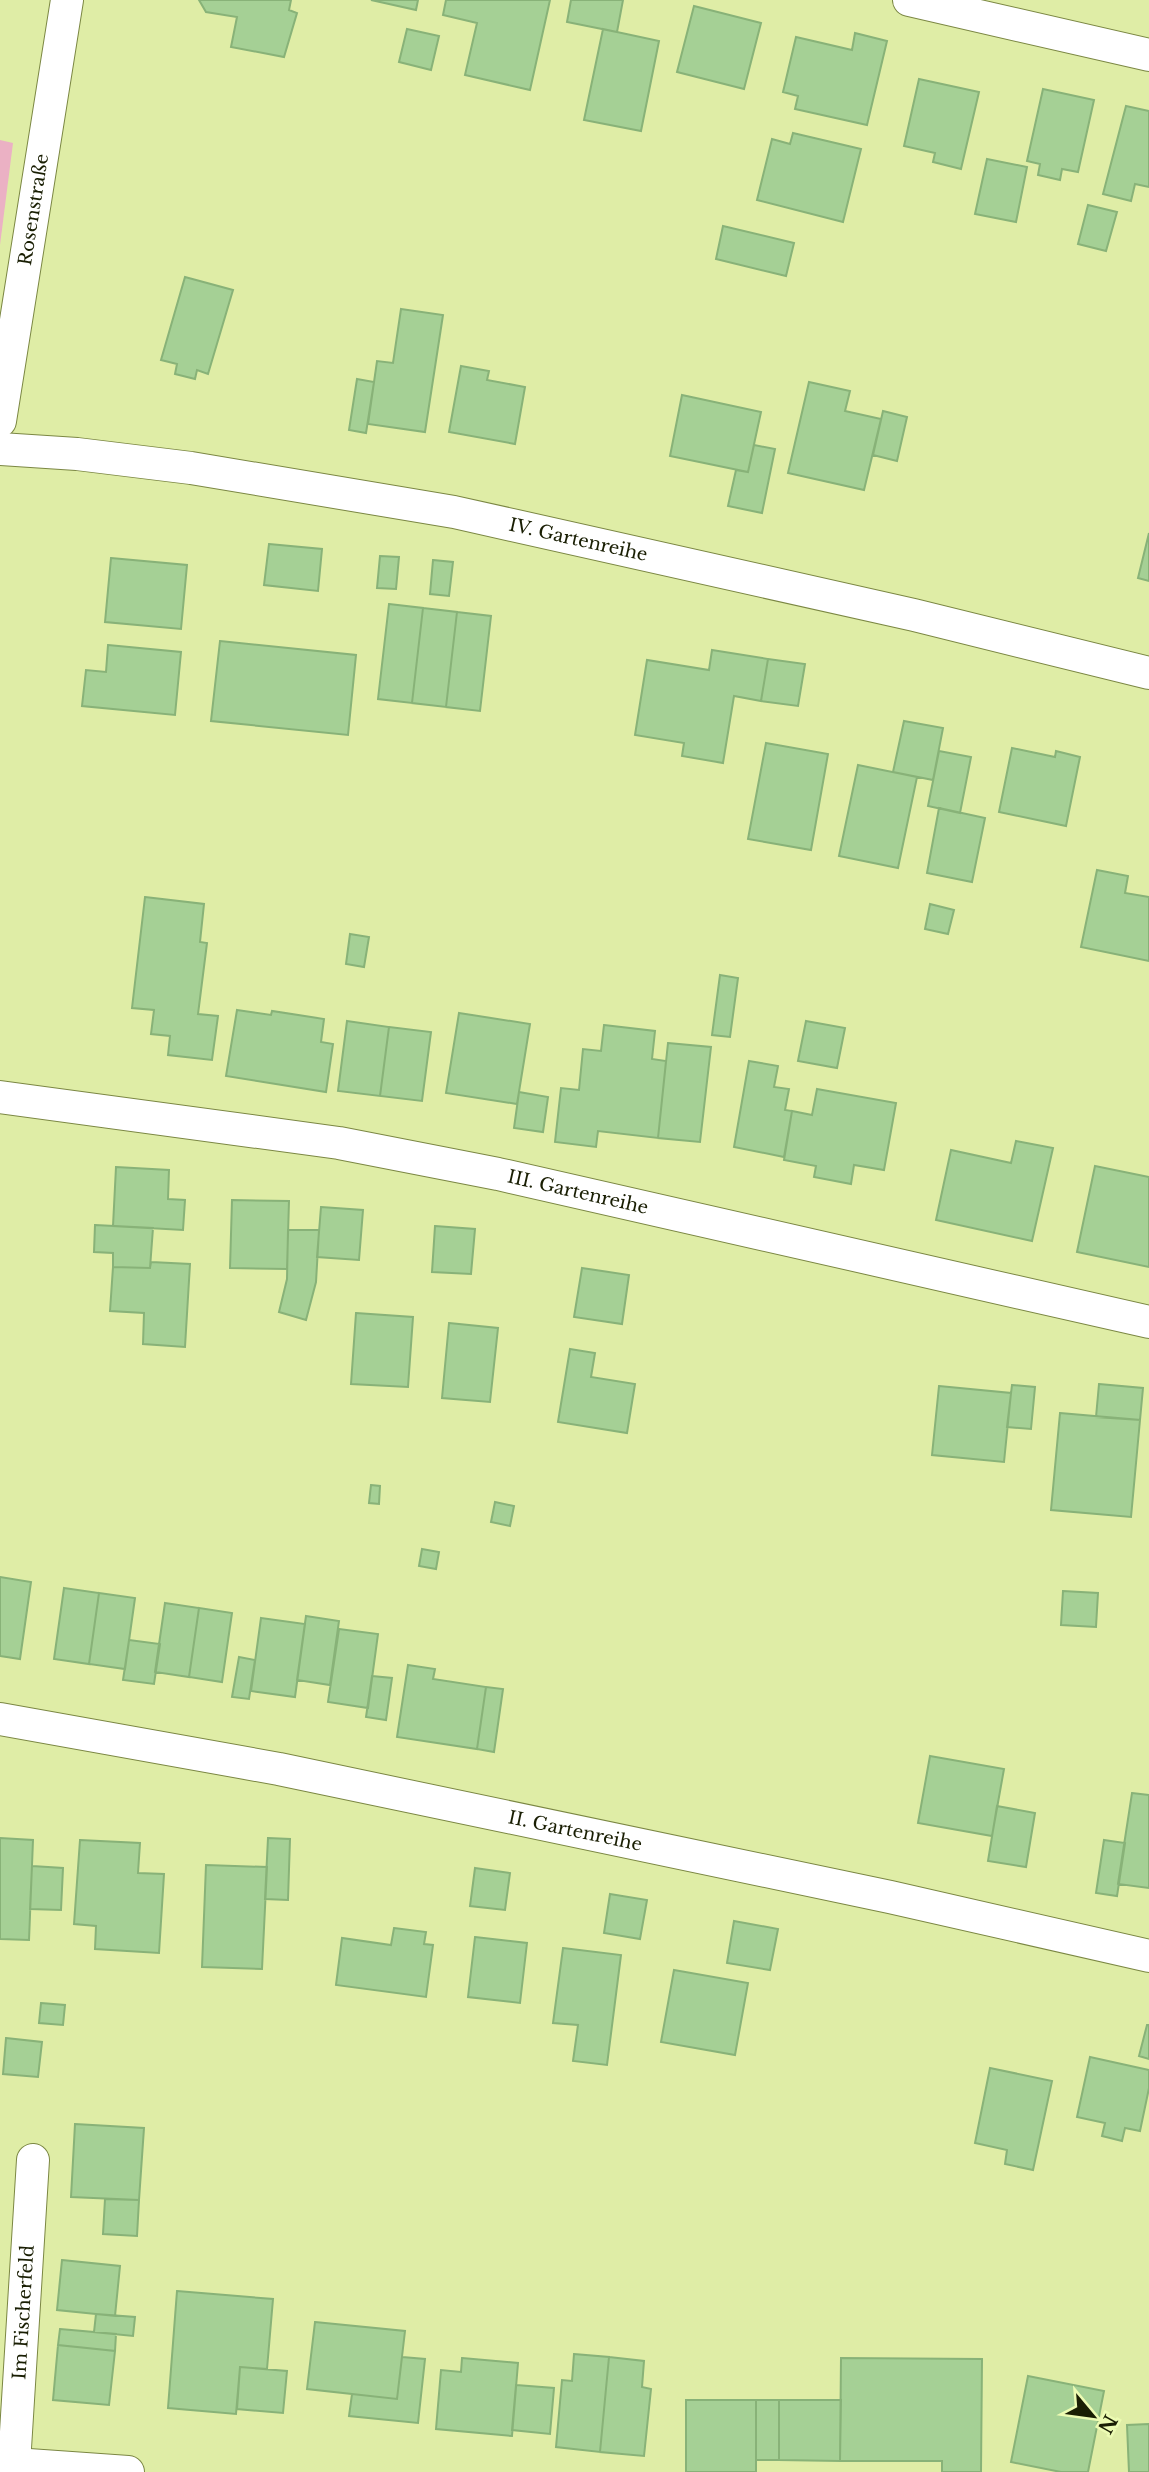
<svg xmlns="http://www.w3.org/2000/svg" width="1149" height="2472" viewBox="0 0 1149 2472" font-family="'Libre Baskerville',serif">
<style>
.green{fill:#ebb1c4}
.building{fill:#a5d095;stroke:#88b278;stroke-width:2}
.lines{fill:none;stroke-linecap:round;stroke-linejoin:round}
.minor-casing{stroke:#7b8743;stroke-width:34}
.minor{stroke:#fff;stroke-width:32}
.labels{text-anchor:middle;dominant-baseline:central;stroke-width:5;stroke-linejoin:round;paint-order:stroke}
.street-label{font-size:18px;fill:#191e03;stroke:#ecfbb3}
</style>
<rect width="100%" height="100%" fill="#dfeda6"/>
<path class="green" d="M0,140L13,143L0,245Z"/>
<path class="building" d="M199,0H291L289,10L297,13L284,57L231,47L237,17L206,12Z
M371,0H418L416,10Z
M446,0H550L530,90L465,75L477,23L443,15Z
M571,0H623L617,32L567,22Z
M694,6L761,23L744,89L677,72Z
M407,29L439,36L431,70L399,62Z
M603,29L659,41L641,131L584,120Z
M855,33L887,41L867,125L795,109L798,96L783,92L796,37L852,50Z
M919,79L979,92L961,169L933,162L935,153L904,146Z
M1043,89L1094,100L1078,172L1062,169L1060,180L1038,175L1040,164L1027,161Z
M1126,106L1149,111V187L1135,184L1131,201L1103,194Z
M793,133L861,149L843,222L757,200L772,139L790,144Z
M987,159L1027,167L1016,222L975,214Z
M1088,205L1117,212L1106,251L1078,244Z
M723,226L794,243L786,276L716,259Z
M185,277L233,290L208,374L197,370L195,379L175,374L177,364L161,360Z
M401,309L443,315L425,432L368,424L377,361L393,363Z
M461,366L489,371L487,380L525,387L515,444L449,432Z
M357,379L374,382L366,433L349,430Z
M809,382L850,391L845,411L881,419L864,490L788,473Z
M682,395L761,412L748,472L670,456Z
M883,411L907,417L897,461L873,455Z
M754,445L775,449L762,513L728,506L736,470L748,472Z
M1149,533V581L1138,578Z
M269,544L322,549L318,591L264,585Z
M380,556L399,557L396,589L377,588Z
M111,558L187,565L181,629L105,622Z
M433,560L453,562L449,596L430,594Z
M389,604L423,608L412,703L378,699Z
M423,608L457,612L446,707L412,703Z
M457,612L491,616L480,711L446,707Z
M220,641L356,655L348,735L211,721Z
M108,645L181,652L175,715L82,706L86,670L106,672Z
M712,650L768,659L761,701L734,696L723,763L682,756L684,743L635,735L647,660L709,670Z
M768,659L805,664L798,706L761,701Z
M904,721L943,728L933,780L893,772Z
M766,743L828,754L811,850L748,839Z
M1012,748L1055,757L1056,751L1080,757L1066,826L999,812Z
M939,751L971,757L960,813L928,806Z
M858,765L917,777L898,868L839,856Z
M939,808L985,818L972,882L927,873Z
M1097,870L1128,876L1125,893L1149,897V961L1081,947Z
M145,897L204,904L200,942L207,943L198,1014L218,1016L212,1060L168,1055L170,1036L151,1034L154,1010L132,1008Z
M930,904L954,910L948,934L925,929Z
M350,934L369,937L364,967L346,964Z
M720,975L738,978L730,1037L712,1035Z
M237,1010L271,1015L272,1011L324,1019L321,1042L333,1044L326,1092L226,1076Z
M459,1013L530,1024L517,1104L446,1093Z
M347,1021L389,1027L380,1096L338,1091Z
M806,1021L845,1028L837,1068L798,1061Z
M604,1025L655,1031L652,1059L666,1061L658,1138L598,1131L596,1147L555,1142L561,1088L579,1090L583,1049L601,1051Z
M389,1027L431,1032L422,1101L380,1096Z
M668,1043L711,1047L700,1142L658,1138Z
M749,1061L778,1066L774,1087L789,1089L785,1110L792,1111L784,1157L734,1147Z
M817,1089L896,1103L884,1170L854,1165L851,1184L814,1177L816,1166L784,1160L792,1111L812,1115Z
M519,1092L548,1097L543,1132L514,1128Z
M1016,1141L1053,1148L1032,1241L936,1220L951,1150L1011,1163Z
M1095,1166L1149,1177V1267L1077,1252Z
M116,1167L169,1170L168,1199L185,1200L183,1230L113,1226Z
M232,1200L289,1201L287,1269L230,1268Z
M321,1207L363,1210L359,1260L317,1257Z
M95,1225L153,1228L150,1268L113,1267V1253L94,1252Z
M435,1226L475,1229L471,1274L432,1272Z
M288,1230H319L316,1282L306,1320L279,1312L287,1279Z
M151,1262L190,1264L185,1347L143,1344L144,1313L110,1311L113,1267L150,1268Z
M582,1268L629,1275L622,1324L574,1317Z
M356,1313L413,1317L408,1387L351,1384Z
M449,1323L498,1328L490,1402L442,1398Z
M570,1349L595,1353L591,1377L635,1384L627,1433L558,1422Z
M1099,1384L1143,1388L1140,1420L1096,1417Z
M1012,1385L1035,1387L1031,1429L1007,1427Z
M939,1386L1011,1393L1004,1462L932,1455Z
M1060,1413L1140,1420L1131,1517L1051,1510Z
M371,1485L380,1486L379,1504L369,1503Z
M495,1502L514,1506L510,1526L491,1522Z
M422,1549L439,1552L436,1569L419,1566Z
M0,1577L31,1582L20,1659L0,1656Z
M64,1588L99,1593L89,1664L54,1659Z
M1063,1591L1098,1593L1096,1627L1061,1625Z
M99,1593L135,1598L125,1669L89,1664Z
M165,1603L199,1608L189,1677L155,1672Z
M199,1608L232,1613L222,1682L189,1677Z
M306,1616L339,1621L330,1685L297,1680Z
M261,1618L305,1624L295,1697L251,1691Z
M339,1629L378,1634L368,1708L328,1702Z
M129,1640L160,1644L154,1684L123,1680Z
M239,1657L255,1660L249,1699L232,1697Z
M408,1665L435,1669L433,1679L486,1687L477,1749L397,1737Z
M372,1676L392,1678L386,1720L366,1717Z
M486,1687L503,1689L494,1752L477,1749Z
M930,1756L1004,1769L992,1836L918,1823Z
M1132,1793L1149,1795V1888L1118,1884Z
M997,1806L1035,1813L1026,1867L988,1861Z
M0,1838L33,1840L29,1940L0,1939Z
M268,1838L290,1839L288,1900L265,1899Z
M80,1840L140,1843L138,1873L164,1874L159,1953L95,1949L96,1926L74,1924Z
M1104,1840L1125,1843L1117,1896L1096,1893Z
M206,1865L267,1867L262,1969L202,1967Z
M32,1866L63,1868L61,1910L30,1909Z
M475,1868L510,1873L505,1910L470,1906Z
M610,1894L647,1900L640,1939L604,1933Z
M734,1921L778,1929L770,1970L727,1963Z
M394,1928L426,1932L424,1944L433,1945L426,1997L336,1985L342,1938L391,1945Z
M475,1937L527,1943L520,2003L468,1997Z
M563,1948L621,1955L607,2065L573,2061L578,2025L553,2023Z
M674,1970L748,1983L735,2055L661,2042Z
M41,2003L65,2005L63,2025L39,2023Z
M1147,2025H1149V2059L1139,2056Z
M6,2038L42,2042L38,2077L3,2074Z
M1090,2057L1149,2070V2088L1140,2131L1125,2128L1122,2141L1102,2136L1105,2123L1077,2117Z
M990,2068L1052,2081L1033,2170L1005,2164L1007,2150L975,2143Z
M75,2124L144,2128L139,2200L71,2197Z
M105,2199L139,2200L137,2236L103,2234Z
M62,2260L120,2266L115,2316L57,2310Z
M177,2291L273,2299L267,2369L240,2367L236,2414L168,2408Z
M96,2314L135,2317L133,2336L94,2332Z
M315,2322L405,2331L397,2399L307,2389Z
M60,2329L116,2334L115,2351L58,2345Z
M58,2345L115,2351L109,2405L53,2400Z
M574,2354L609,2357L600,2452L556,2447L562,2380L572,2381Z
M402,2357L425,2359L418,2423L349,2416L352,2394L397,2399Z
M609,2357L644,2361L642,2387L651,2389L644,2456L600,2452Z
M462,2358L518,2363L512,2436L436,2429L441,2370L461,2372Z
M841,2358L982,2359L981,2472H942V2461H840Z
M240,2367L287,2371L283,2413L237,2409Z
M1028,2376L1104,2391L1088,2472H1061L1011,2462Z
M516,2385L554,2388L550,2434L512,2430Z
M686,2400H756V2472H686Z
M756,2400H779V2460H756Z
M779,2400H841L840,2461L779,2460Z
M1149,2424V2472H1129L1127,2425Z"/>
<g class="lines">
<defs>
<g id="minor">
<path d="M909,0L1149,55"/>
<path id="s1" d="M0,421L67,0"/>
<path id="s2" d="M0,449L77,454L191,468L454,512L914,615L1149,673"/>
<path id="s3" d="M0,1097L339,1143L498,1174L1149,1322"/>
<path id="s4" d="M0,1719L279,1769L890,1897L1149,1956"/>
<path d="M0,2463L128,2472"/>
<path id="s5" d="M14,2464L33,2160"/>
</g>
</defs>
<use href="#minor" class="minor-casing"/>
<use href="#minor" class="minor"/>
</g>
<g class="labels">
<g class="street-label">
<text stroke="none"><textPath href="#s1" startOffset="214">Rosenstraße</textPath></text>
<text stroke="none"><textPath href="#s2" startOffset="586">IV. Gartenreihe</textPath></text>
<text stroke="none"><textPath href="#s3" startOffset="586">III. Gartenreihe</textPath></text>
<text stroke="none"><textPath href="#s4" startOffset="586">II. Gartenreihe</textPath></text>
<text stroke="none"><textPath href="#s5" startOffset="152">Im Fischerfeld</textPath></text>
</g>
</g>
<g transform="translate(1093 2416) rotate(119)" stroke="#ecfbb3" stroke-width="5" paint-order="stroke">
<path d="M0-5L12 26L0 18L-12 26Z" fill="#191e03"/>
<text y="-10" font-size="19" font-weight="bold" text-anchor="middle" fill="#191e03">N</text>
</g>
</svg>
